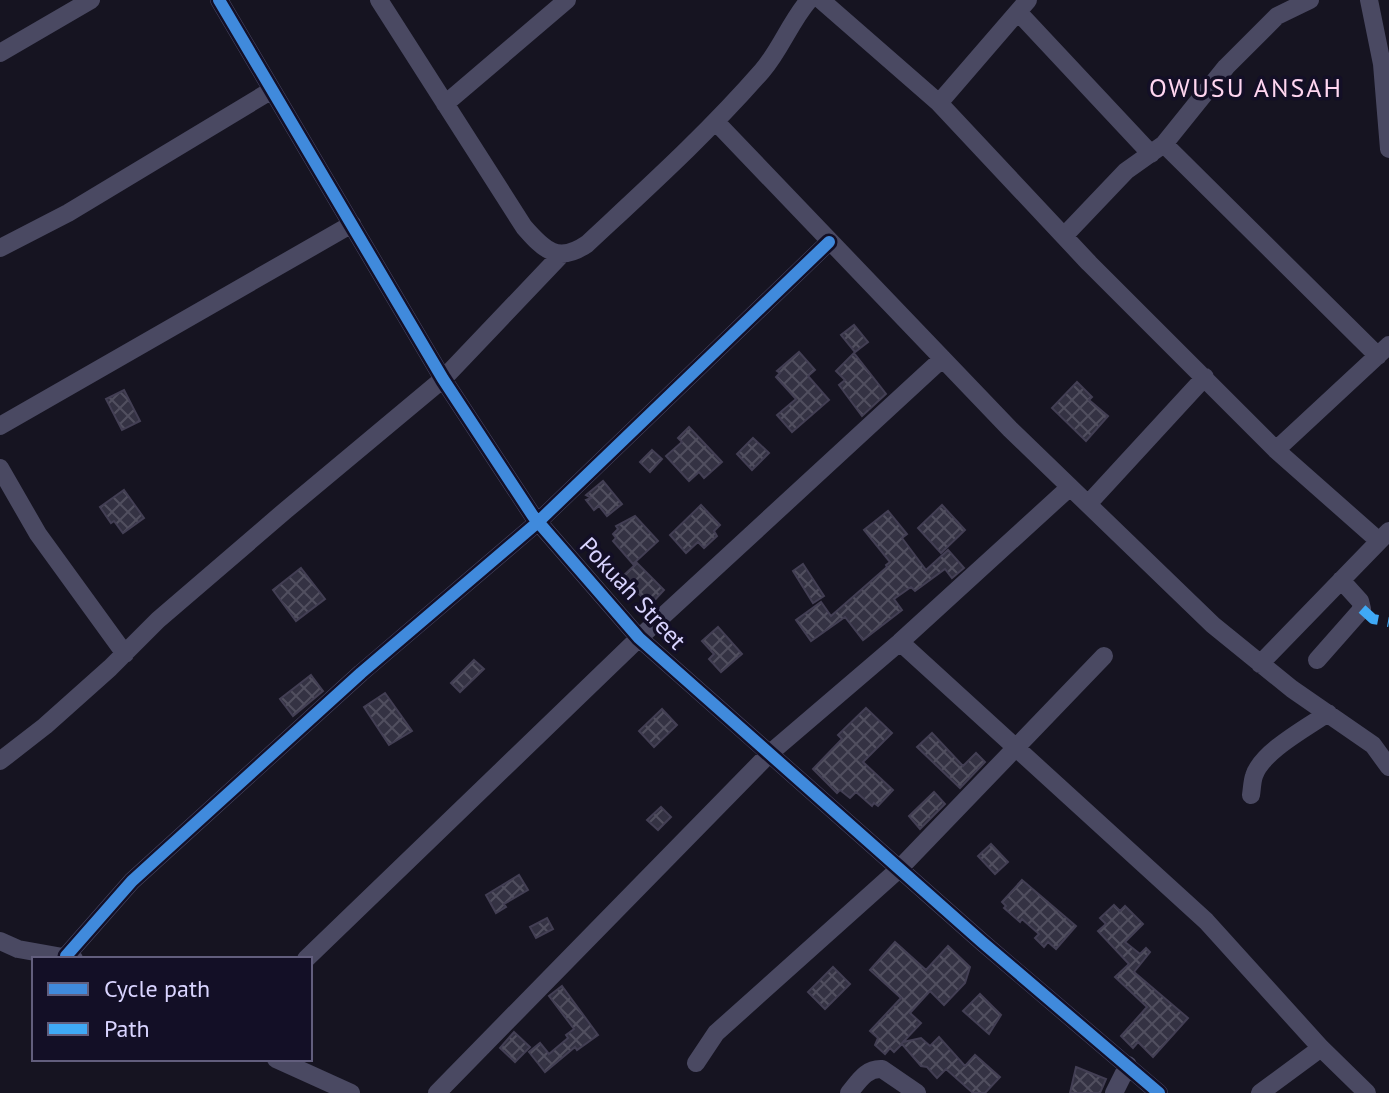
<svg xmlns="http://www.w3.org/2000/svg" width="1389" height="1093" viewBox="0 0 1389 1093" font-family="'PT Sans',sans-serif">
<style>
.building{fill:url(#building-cross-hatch);stroke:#433f54;stroke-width:2}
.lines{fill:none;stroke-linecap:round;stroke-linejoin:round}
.minor{stroke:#4a4962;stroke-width:18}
.quiet{stroke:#3fa9f5;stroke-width:10;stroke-dasharray:20 10;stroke-linecap:butt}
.cycleway-casing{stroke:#130f26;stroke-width:17}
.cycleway{stroke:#408adc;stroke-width:12}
.labels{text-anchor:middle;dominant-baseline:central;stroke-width:7;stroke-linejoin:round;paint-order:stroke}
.street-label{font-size:24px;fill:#d9d4ff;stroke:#130f26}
.neighbourhood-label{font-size:26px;letter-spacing:2px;fill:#ffd6f0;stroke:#130f26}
</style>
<defs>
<pattern id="building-cross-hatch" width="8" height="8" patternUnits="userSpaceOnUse" patternTransform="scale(2)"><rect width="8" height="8" fill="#343243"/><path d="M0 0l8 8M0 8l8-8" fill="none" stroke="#514f5f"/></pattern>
</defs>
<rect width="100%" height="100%" fill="#161421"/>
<path class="building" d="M854,325L868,342L855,352L841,335Z
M799,352L815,370L808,376L829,400L792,432L777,415L796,399L776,377L780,373L777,371Z
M854,353L886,394L862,416L839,385L845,380L836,371Z
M1077,382L1092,397L1089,400L1108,416L1086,441L1052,408Z
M124,390L140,421L122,430L106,399Z
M689,427L722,462L704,478L699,472L689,481L666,456L682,442L678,438Z
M753,438L769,453L752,470L737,454Z
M652,450L662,459L650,472L640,462Z
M603,481L622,504L607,516L599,506L594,510L586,500L591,498L586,495Z
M124,490L144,518L123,533L114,521L111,523L100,507Z
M701,505L720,525L714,531L717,536L704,548L698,542L686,553L670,535Z
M942,505L965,530L941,553L918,528Z
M888,511L907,534L902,538L926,570L948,550L964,568L952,578L945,569L915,591L911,587L894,599L902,610L863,640L845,617L811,641L796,620L821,602L831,616L887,567L886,565L890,562L864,530Z
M635,516L658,541L633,564L613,541L616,538L613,534L618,529L616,526Z
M637,563L664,590L650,605L622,577Z
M803,564L824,596L813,603L793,571Z
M301,568L325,599L296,621L273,590Z
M718,627L742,654L721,672L709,659L714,654L702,641Z
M474,660L484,669L460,692L451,683Z
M311,675L323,691L293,716L280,699Z
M385,693L412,731L389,745L364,707Z
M866,708L892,733L863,762L893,790L878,806L874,803L872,806L856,792L850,798L840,790L837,793L813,769L842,739L838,735Z
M662,709L677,725L654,747L639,731Z
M932,733L963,766L976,753L985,762L960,788L917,747Z
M934,792L945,804L920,829L909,816Z
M661,807L671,817L658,830L647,820Z
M991,844L1008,862L995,874L978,856Z
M519,875L528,890L504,904L506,907L496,913L486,895Z
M1022,880L1076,926L1056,949L1048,942L1044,947L1035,938L1039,934L1022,919L1020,922L1004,908L1006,906L1002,902Z
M1114,905L1120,911L1125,906L1143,924L1125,942L1140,954L1146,948L1150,952L1134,972L1188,1018L1153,1057L1138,1042L1133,1048L1121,1036L1147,1007L1115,977L1129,964L1098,931L1106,924L1100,918Z
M547,918L553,929L536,938L530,927Z
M895,942L926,970L948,946L970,967L965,983L944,1005L930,991L910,1013L921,1023L903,1042L921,1038L930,1046L939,1037L965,1066L975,1055L1000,1077L985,1093H973L946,1069L937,1078L927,1067L921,1066L902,1044L894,1052L890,1048L885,1054L875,1045L878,1038L870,1031L901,998L870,970Z
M833,967L850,984L825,1009L808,992Z
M562,986L598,1035L577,1050L575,1047L545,1072L529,1052L540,1043L549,1054L568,1038L566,1035L574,1029L549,996Z
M980,994L1001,1015L989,1034L963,1011Z
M514,1032L530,1047L515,1062L500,1048Z
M1076,1067L1106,1079L1100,1093H1070Z"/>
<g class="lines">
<path class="minor" d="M219,0L443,379L533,516L639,638L982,942L1159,1093
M379,0L524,227C544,250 558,264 587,244C647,188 708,133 762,71C781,49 790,22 809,0
M821,0L939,103L1089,263L1276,450L1379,541
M1369,0L1382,64L1389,149
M1018,12L1151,154
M0,53L91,0
M939,103L1028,0
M445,104L567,0
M716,122L1010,429L1213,625L1292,689L1373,745L1389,767
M1164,144L1226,67L1277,16L1310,0
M1065,235L1126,171L1164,144L1378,356
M0,248L68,213L272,90
M0,426L352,224
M1276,450L1389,345
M0,468L38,534L125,654
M1088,504L1205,377
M900,642L1206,921L1321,1048L1367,1093
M1317,660L1362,609L1360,601L1341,580
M1260,664L1389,531
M0,761L45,726L110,668L158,620L286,510L443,379L561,255
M1251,795C1252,789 1252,782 1254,776C1261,752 1308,727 1328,713
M0,941L18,949L74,959
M66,956L132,881L361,673L538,522L829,242
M306,959L639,638L942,359
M276,1059L351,1093
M696,1063L716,1033L899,869L1104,656
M437,1093L769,754L900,642L1070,487
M849,1093C859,1081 866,1068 882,1069L917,1093
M1114,1093L1128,1065
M1260,1093L1321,1048"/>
<path class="quiet" d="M1362,609L1373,619L1389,622"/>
<defs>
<path id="cycleway" d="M219,0L443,379L533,516L639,638L982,942L1159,1093
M66,956L132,881L361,673L538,522L829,242"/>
</defs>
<use href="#cycleway" class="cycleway-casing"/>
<use href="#cycleway" class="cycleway"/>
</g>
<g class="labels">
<g class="street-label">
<text transform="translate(633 593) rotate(47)">Pokuah Street</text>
</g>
<g class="neighbourhood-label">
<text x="1246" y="87">OWUSU ANSAH</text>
</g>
</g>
<rect x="32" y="957" width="280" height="104" fill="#130f26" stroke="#625e7d" stroke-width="2"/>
<rect x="48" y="983" width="40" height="12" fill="#408adc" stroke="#625e7d" stroke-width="2"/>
<text x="104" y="997" font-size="24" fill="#d9d4ff">Cycle path</text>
<rect x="48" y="1023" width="40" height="12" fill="#3fa9f5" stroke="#625e7d" stroke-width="2"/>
<text x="104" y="1037" font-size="24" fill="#d9d4ff">Path</text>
</svg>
